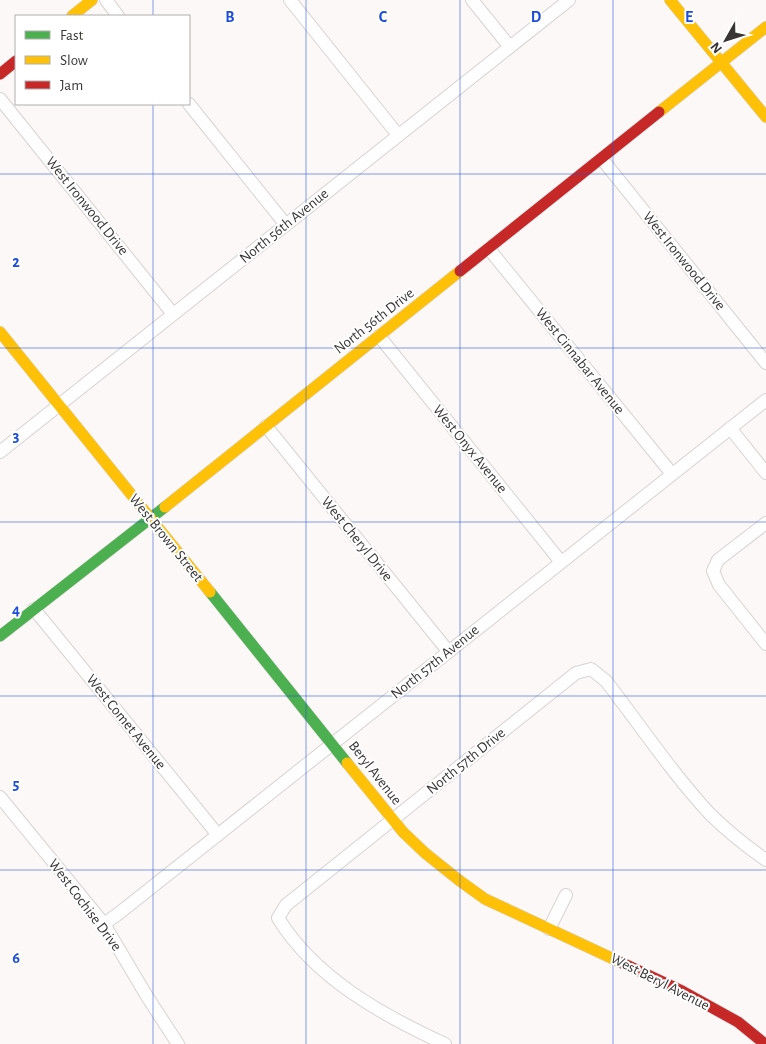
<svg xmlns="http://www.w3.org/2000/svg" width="766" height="1044" viewBox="0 0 766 1044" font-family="'Alegreya Sans',sans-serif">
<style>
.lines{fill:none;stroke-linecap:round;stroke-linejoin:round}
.street-casing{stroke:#d7d3d2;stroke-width:14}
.fast-casing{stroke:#d7d3d2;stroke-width:12}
.slow-casing{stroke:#d7d3d2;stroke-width:12}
.jam-casing{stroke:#d7d3d2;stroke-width:12}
.street{stroke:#fffefe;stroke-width:12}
.fast{stroke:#4caf50;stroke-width:11}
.slow{stroke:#ffc107;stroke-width:11}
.jam{stroke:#c62828;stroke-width:11}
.grid{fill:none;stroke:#1d4ed8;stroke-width:1;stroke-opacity:0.55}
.labels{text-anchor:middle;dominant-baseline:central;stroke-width:4;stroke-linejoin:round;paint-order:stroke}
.street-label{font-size:15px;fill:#383534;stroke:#fff}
.grid-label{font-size:16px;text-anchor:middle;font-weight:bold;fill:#1d4ed8;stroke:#fff;stroke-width:4;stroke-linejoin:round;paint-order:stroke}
</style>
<rect width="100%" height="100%" fill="#fcf8f7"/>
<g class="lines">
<defs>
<path id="street" d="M106,0L118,16
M290,0L398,135
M472,0L510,47
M0,99L173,314
M189,104L286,225
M602,159L766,363
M489,249L672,474
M379,336L561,562
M266,426L448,651
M730,428L766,473
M0,452L569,0
M766,523L718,560L713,571L719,585L766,644
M34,609L218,835
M0,797L104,924L148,998L178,1044
M104,924L118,914L766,400
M549,929L566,895
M445,1044C382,1015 315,978 278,918L286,905L576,673L591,669L606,681C640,725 672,773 710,814C727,831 746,846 766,860"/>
<path id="fast" d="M210,592L347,763
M0,636L165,507"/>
<path id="slow" d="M670,0L766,117
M72,16L92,0
M659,112L766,27
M0,332L210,592
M165,507L460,271
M347,763L403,832L425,853L460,881L485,899L620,962"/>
<path id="jam" d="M0,74L16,61
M460,271L659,112
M620,962L682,991L738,1022L765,1044"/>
</defs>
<use href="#street" class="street-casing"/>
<use href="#fast" class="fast-casing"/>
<use href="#slow" class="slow-casing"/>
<use href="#jam" class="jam-casing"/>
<use href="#street" class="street"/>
<use href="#fast" class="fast"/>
<use href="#slow" class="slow"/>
<use href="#jam" class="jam"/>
</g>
<path class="grid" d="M153,0V16M306,0V1044M460,0V1044M613,0V1044M153,104V1044M0,174H766M0,348H766M0,522H766M0,696H766M0,870H766"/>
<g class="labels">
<g class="street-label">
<text transform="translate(87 206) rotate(51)">West Ironwood Drive</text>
<text transform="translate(284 226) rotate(-39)">North 56th Avenue</text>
<text transform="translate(684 261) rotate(51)">West Ironwood Drive</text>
<text transform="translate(374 321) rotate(-38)">North 56th Drive</text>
<text transform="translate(580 361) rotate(51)">West Cinnabar Avenue</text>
<text transform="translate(470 449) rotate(51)">West Onyx Avenue</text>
<text transform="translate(166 538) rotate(51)">West Brown Street</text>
<text transform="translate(357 539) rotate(51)">West Cheryl Drive</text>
<text transform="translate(435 662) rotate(-39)">North 57th Avenue</text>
<text transform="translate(126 722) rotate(51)">West Comet Avenue</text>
<text transform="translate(466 761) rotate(-39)">North 57th Drive</text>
<text transform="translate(375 773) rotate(52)">Beryl Avenue</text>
<text transform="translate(85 905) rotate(53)">West Cochise Drive</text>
<text transform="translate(660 982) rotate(27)">West Beryl Avenue</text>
</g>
</g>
<g class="grid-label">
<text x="230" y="22">B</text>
<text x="383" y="22">C</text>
<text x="536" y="22">D</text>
<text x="689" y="22">E</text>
<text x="16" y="267">2</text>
<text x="16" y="441">3</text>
<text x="16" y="615">4</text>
<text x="16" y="789">5</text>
<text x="16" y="963">6</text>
</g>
<rect x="15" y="15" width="175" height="90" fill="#ffffff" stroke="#afaeae"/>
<rect x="25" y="31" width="25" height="8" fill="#4caf50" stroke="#afaeae"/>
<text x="60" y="40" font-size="15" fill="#383534">Fast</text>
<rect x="25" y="56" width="25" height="8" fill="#ffc107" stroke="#afaeae"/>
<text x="60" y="65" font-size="15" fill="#383534">Slow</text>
<rect x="25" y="81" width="25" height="8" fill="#c62828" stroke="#afaeae"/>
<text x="60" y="90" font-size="15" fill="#383534">Jam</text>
<g transform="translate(726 40) rotate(231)" stroke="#ffffff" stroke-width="4" paint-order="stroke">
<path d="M0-4L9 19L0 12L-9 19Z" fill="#383534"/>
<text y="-8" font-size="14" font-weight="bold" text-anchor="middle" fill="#383534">N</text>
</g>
</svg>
